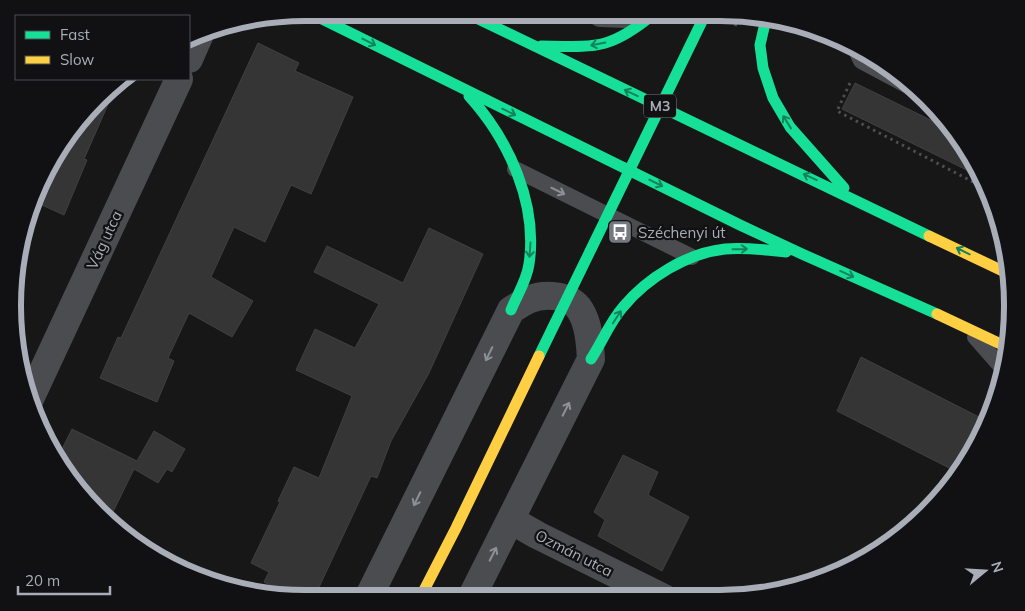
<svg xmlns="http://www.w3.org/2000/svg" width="1025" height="611" viewBox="0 0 1025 611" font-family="Mulish,sans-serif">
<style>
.building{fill:#353536;stroke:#3f4043}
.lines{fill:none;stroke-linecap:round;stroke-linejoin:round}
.path{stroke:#4d4e52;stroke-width:3;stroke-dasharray:2.5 4;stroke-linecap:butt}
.lane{stroke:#4b4c50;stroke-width:16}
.street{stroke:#4b4c50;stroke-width:28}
.fast{stroke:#16e098;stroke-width:11}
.slow{stroke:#ffcf43;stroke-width:11}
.path-bridge{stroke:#4d4e52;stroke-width:3;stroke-dasharray:2.5 4;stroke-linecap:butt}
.fast-bridge{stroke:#16e098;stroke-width:11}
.slow-bridge{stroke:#ffcf43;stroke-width:11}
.oneway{stroke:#14835c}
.oneway2{stroke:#8c9099}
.labels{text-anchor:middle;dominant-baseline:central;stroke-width:4.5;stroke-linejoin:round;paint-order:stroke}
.shield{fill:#111113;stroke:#7b7e86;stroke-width:1}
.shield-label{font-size:14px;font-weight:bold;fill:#a8adb8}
.poi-label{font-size:15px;fill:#a8adb8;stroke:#111113;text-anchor:start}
.street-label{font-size:15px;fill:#a8adb8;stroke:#111113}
.rim{fill:none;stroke:#a8adb8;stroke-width:6}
</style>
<rect width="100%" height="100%" fill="#171717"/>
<path class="building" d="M258,43L299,63L295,71L353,97L311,194L291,185L265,242L234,227L211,277L253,301L232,337L189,313L168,358L174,361L157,402L100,378L118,337L121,338Z
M855,83L951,130L963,143L977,175L842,109Z
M110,91L113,93L84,159L87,160L64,215L33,201L62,142Z
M429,228L483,254L429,373L391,441L377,478L371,476L314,598H297L264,582L269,572L251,563L280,502L278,501L294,467L319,478L352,396L296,370L315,329L355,348L379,304L314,272L327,246L403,283Z
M861,357L983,419L963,469L959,473L837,411Z
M72,429L137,461L154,431L185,449L172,472L167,469L158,483L134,469L110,518L73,484L58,457Z
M623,455L658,472L648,495L689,517L662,571L598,536L605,520L594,512Z"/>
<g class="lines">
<path class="path" d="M850,83L837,111L981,186"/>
<path class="lane" d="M855,48L861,61L906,85
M515,169L692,257
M975,337L1004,370"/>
<path class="street" d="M601,13L625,14L636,13
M189,59L200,34
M29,401L179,79
M511,520L537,535L664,598
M368,598L511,310C516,307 522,303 528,300C544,293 570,294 580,310C589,324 590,344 591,359L471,598"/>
<path class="fast" d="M310,13L740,225L802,254L937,314
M466,13L929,236
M766,19L760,45L763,68L773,98L790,127L844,188
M541,46C597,47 610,50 655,13
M469,96C509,140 538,204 529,264C527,280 517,295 511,310
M591,359C602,342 610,322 623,307C647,278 687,253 725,249C745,247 766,250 786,252"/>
<path class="slow" d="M929,236L1007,273
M937,314L1007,347"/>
<path class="path-bridge" d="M735,26L741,14"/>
<path class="fast-bridge" d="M539,356L706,13"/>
<path class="slow-bridge" d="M420,598L456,528L539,356"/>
</g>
<defs><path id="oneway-shaft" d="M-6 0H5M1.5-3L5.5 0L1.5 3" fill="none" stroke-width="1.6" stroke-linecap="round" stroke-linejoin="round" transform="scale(1.25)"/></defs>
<g class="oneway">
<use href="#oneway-shaft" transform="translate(369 42) rotate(27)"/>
<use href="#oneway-shaft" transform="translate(598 44) rotate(169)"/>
<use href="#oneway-shaft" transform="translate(631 93) rotate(-155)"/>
<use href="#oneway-shaft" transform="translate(509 112) rotate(26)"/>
<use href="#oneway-shaft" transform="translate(787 122) rotate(-122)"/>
<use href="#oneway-shaft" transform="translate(810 177) rotate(-155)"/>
<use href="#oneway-shaft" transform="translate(656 183) rotate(26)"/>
<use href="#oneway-shaft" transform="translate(740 249) rotate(-1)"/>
<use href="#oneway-shaft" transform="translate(530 250) rotate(94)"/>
<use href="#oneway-shaft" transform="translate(963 251) rotate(-154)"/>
<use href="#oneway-shaft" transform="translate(847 274) rotate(24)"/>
<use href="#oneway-shaft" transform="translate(617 317) rotate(-57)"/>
</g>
<g class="oneway2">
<use href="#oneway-shaft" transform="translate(558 191) rotate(26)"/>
<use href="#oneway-shaft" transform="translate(489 354) rotate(116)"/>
<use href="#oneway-shaft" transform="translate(566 409) rotate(-63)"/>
<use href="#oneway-shaft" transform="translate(417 499) rotate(116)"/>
<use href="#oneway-shaft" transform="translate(493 554) rotate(-63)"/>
</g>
<defs>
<symbol id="bus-square" viewBox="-11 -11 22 22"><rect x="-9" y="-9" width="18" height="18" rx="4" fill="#757880" stroke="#111113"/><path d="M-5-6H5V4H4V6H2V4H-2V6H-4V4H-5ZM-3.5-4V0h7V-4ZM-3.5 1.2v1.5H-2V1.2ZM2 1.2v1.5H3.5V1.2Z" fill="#fff"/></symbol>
</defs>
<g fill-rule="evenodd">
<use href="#bus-square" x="606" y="218" width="28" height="28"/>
</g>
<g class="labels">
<rect class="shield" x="644" y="94.5" width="32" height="23" rx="4"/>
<g class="shield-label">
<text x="660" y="106">M3</text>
</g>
<g class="poi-label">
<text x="638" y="232">Széchenyi út</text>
</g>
<g class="street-label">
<text transform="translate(104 240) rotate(-65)">Vág utca</text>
<text transform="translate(574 553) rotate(27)">Ozmán utca</text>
</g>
</g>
<path d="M0 0H1025V611H0ZM305 21H720A284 284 0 0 1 1004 305V306A284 284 0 0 1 720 590H305A284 284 0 0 1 21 306V305A284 284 0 0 1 305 21Z" fill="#111113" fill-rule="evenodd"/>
<path class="rim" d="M305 21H720A284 284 0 0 1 1004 305V306A284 284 0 0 1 720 590H305A284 284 0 0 1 21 306V305A284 284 0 0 1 305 21Z"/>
<rect x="15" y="15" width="175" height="65" fill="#111113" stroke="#4d4f55"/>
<rect x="25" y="31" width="25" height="8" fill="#16e098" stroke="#4d4f55"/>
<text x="60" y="40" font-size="15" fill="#a8adb8">Fast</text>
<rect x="25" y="56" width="25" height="8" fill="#ffcf43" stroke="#4d4f55"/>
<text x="60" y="65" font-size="15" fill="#a8adb8">Slow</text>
<g transform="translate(985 571) rotate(72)" stroke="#111113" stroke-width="4" paint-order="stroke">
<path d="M0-4L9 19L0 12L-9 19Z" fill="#a8adb8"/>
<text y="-8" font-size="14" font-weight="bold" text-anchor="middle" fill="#a8adb8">N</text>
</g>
<path d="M18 586v8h92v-8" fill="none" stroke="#a8adb8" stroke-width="2.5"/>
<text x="25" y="586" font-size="15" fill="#a8adb8" stroke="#111113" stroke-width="4" paint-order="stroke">20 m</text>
</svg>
